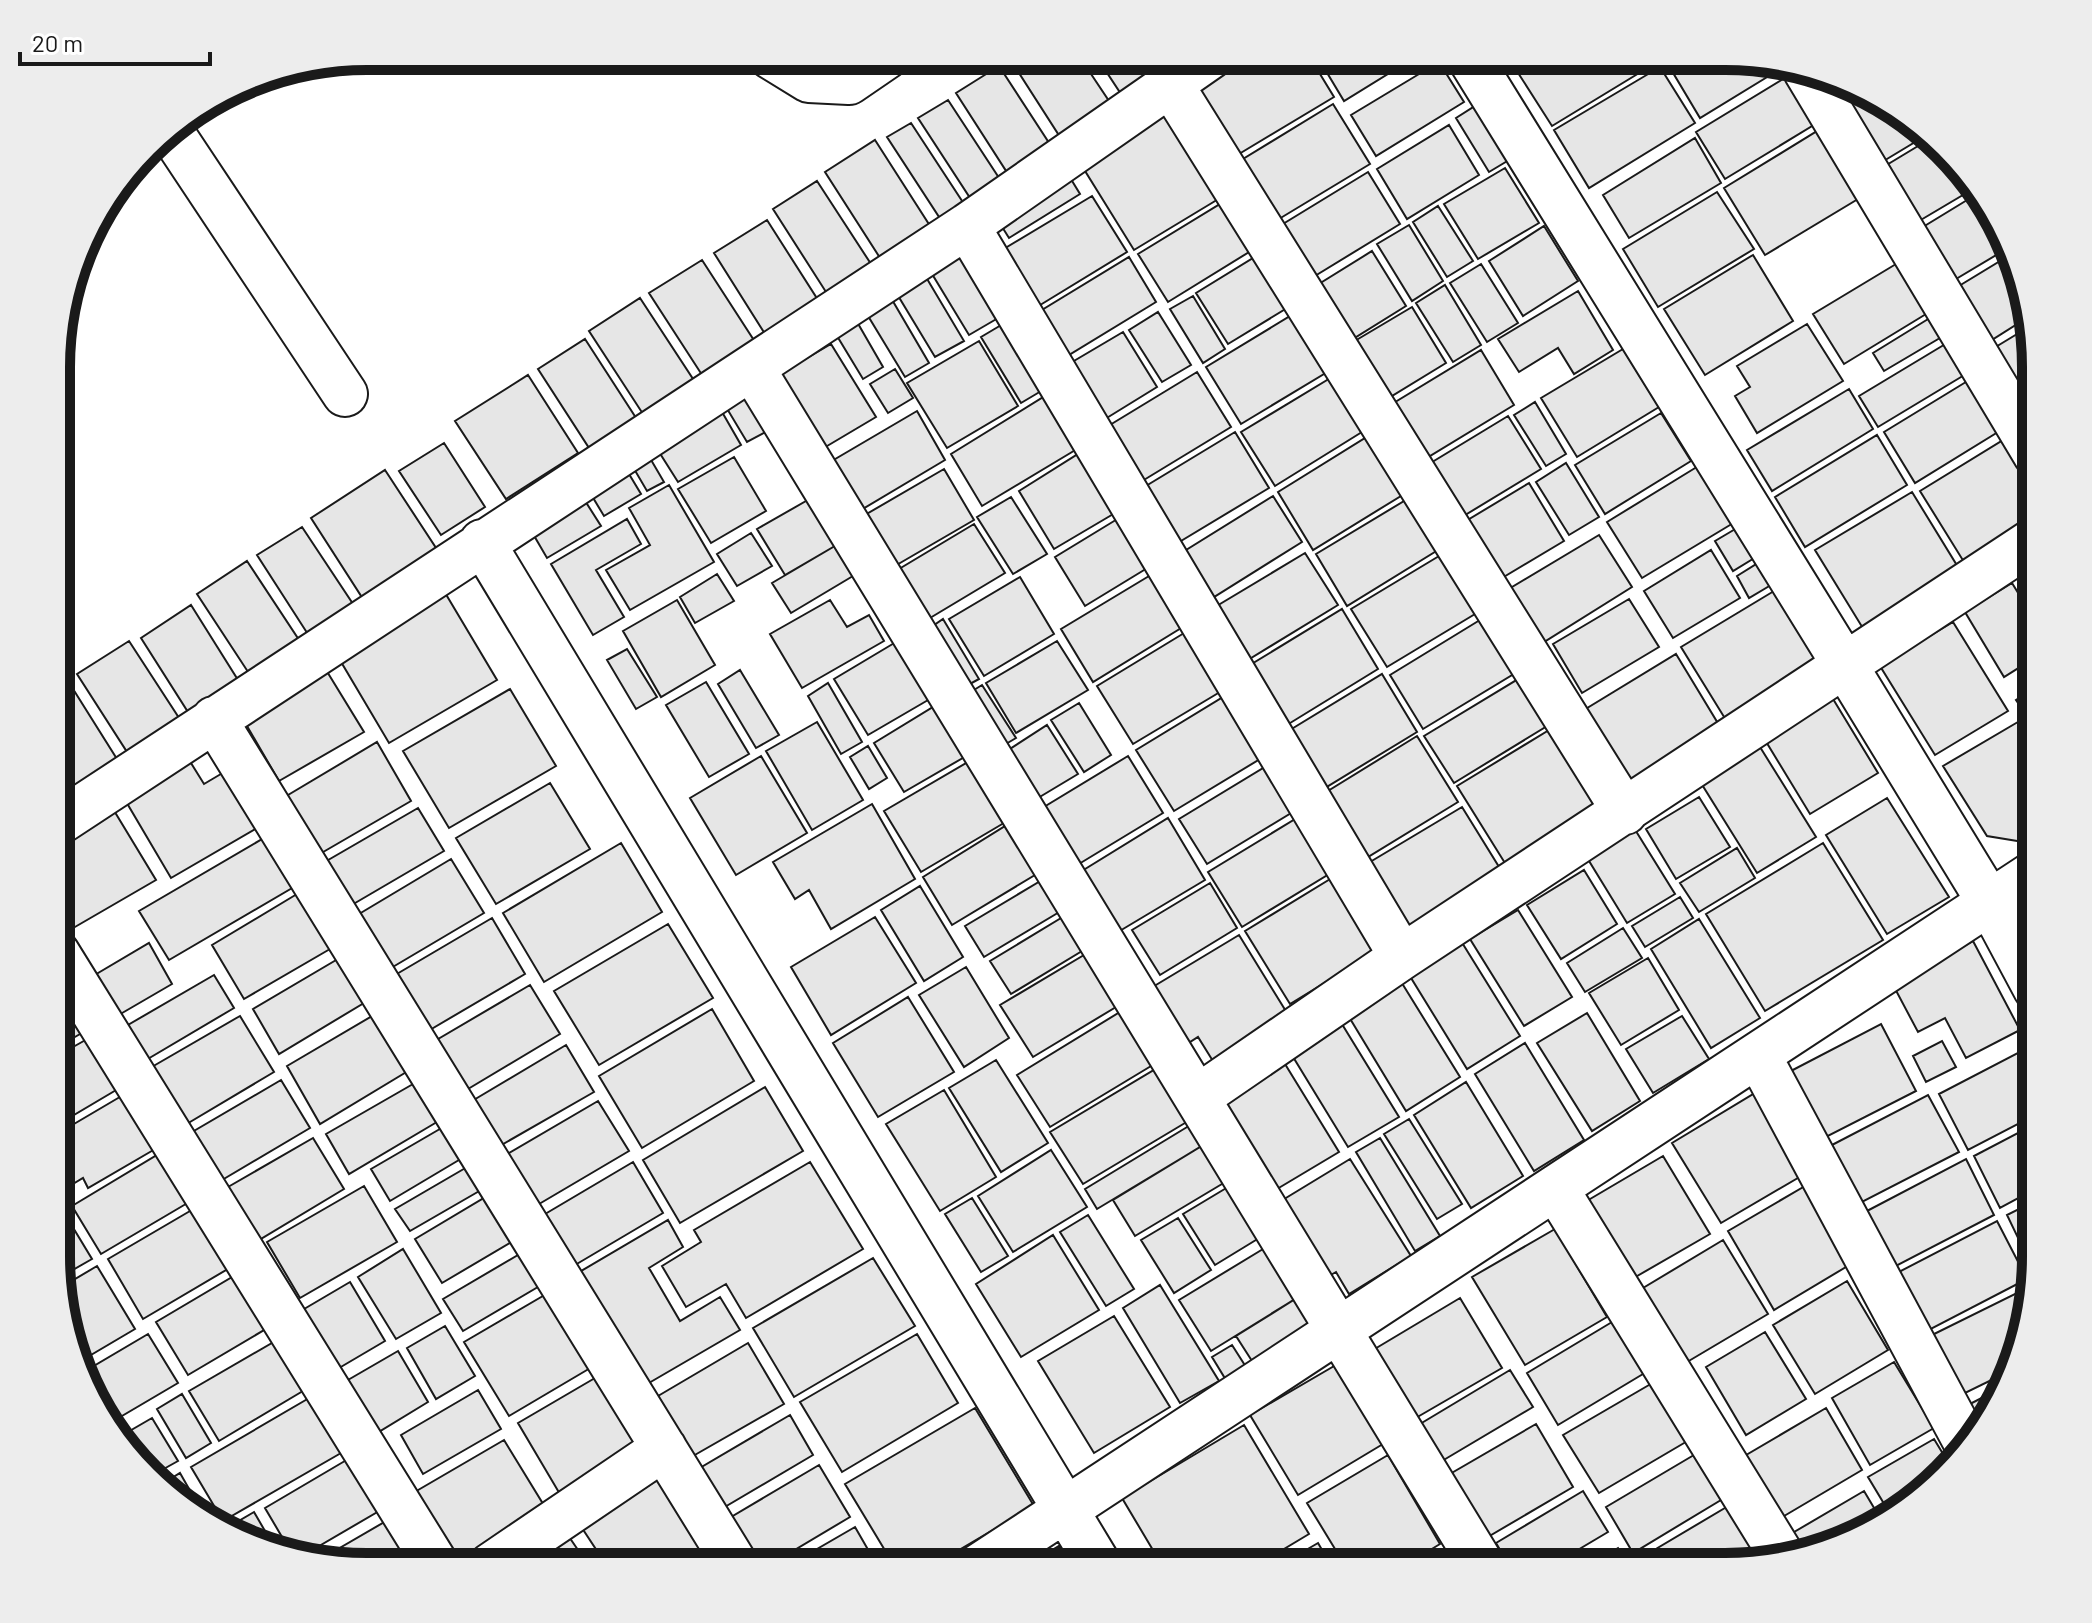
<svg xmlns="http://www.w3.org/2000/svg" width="2092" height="1623" viewBox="0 0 2092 1623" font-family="Barlow,sans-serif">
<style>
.building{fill:#e6e6e6;stroke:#1a1a1a;stroke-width:2}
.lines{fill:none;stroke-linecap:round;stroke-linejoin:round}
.minor-casing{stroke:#1a1a1a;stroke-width:48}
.minor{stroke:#fff;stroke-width:44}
.rim{fill:none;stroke:#1a1a1a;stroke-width:10}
</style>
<rect width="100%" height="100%" fill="#fff"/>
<path class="building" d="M1008,56H1079L1113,107L1062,140Z
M1096,56H1163L1171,70L1125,100Z
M1226,56H1309L1334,97L1234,157L1187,80Z
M1317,56H1417L1344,101Z
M1497,57H1522L1504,67Z
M1535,57H1642L1649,67L1552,126L1515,68Z
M1673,57H1745L1772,63L1777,71L1700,118L1666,61Z
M1439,62L1464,102L1376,156L1351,115Z
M999,66L1053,149L1010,177L956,93Z
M1660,67L1695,123L1589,188L1554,130Z
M1793,73L1822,120L1725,179L1696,132Z
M1820,74L1844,79L1861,90L1838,103Z
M1866,93L1930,133L1877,165L1842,108Z
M948,100L1003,184L974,204L918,118Z
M1333,104L1370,164L1274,222L1238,162Z
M1475,106L1509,160L1489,172L1456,118Z
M1154,112L1189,124L1230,192L1134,250L1077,158Z
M911,123L966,207L943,223L887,137Z
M1449,125L1479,175L1407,219L1377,169Z
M1827,125L1868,193L1765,255L1724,188Z
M1933,137L1973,189L1914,224L1880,169Z
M1695,138L1721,183L1629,238L1603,195Z
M875,140L932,229L882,261L825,172Z
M1505,168L1539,223L1478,259L1444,204Z
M1066,171L1080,194L1009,238L994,214Z
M1368,172L1400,224L1310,279L1278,227Z
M817,181L871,264L826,292L773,209Z
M1717,192L1754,249L1658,307L1623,249Z
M1977,194L2004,230L2008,248L1951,282L1918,230Z
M1092,196L1127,252L1032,310L997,253Z
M1225,201L1254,249L1168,302L1138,254Z
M1438,206L1473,261L1447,277L1413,222Z
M767,220L818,300L765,334L714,253Z
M1409,225L1443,281L1412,301L1377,244Z
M1544,226L1578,281L1523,316L1489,261Z
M963,242L1005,314L969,335L926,264Z
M1266,250L1297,302L1228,344L1196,293Z
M1372,251L1406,306L1348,342L1314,287Z
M1753,255L1793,321L1705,375L1664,309Z
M2010,255L2025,319L1987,343L1954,289Z
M1129,257L1156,302L1059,361L1032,316Z
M702,260L757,345L704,378L649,293Z
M1901,261L1931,311L1844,364L1813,314Z
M1481,264L1518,323L1487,342L1450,283Z
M920,267L964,341L935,357L891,284Z
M1445,285L1481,345L1453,362L1416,303Z
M884,286L929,363L905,377L859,301Z
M1578,291L1613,350L1574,374L1558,348L1519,372L1498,339Z
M1193,296L1225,349L1203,363L1170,309Z
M640,298L695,382L643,414L589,331Z
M1412,307L1446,363L1382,402L1348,345Z
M849,308L883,367L863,379L828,321Z
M1300,310L1334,368L1241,424L1206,367Z
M1158,312L1191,365L1162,382L1129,330Z
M1933,316L1945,335L1884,371L1873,353Z
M1013,318L1053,384L1021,403L981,337Z
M1807,324L1843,381L1757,433L1735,396L1750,387L1737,366Z
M2027,328L2036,366V395L2026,401L1994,348Z
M1123,332L1157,387L1097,424L1062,368Z
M585,339L638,421L591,451L538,369Z
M1952,340L1971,371L1878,427L1859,396Z
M979,341L1018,406L947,448L907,383Z
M831,344L876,417L817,452L773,378Z
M1623,349L1659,407L1577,457L1541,398Z
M1481,350L1514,405L1420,462L1387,407Z
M895,369L913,398L888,413L870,384Z
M1197,372L1231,427L1134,486L1100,431Z
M1337,374L1370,427L1275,486L1241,432Z
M1979,374L2011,424L1915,483L1884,432Z
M528,375L578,453L506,499L455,421Z
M751,387L775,427L747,442L723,402Z
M1849,389L1873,429L1772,491L1747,450Z
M1045,396L1077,449L982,506L951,454Z
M1535,402L1566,454L1546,466L1514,415Z
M718,405L741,445L678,482L654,444Z
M917,411L945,460L856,513L825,465Z
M1661,413L1691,461L1605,514L1575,465Z
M1508,416L1541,469L1457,520L1424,467Z
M1378,430L1414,488L1313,550L1278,492Z
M1235,432L1269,488L1171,547L1136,492Z
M2013,434L2036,472V518L1964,562L1920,491Z
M1877,435L1907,485L1805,547L1775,497Z
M444,443L485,507L441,535L399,471Z
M647,453L664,482L647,491L630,462Z
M1078,454L1115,513L1054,549L1019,491Z
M734,457L766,511L711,543L678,489Z
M1566,463L1599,517L1569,535L1536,482Z
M1700,465L1735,522L1642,578L1607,522Z
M626,469L641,494L604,516L589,491Z
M944,469L974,520L888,570L858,519Z
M385,470L440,554L365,602L311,518Z
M1529,483L1564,541L1497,581L1461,524Z
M669,485L714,562L630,610L606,570L650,545L629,508Z
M1419,492L1451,542L1347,606L1316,554Z
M1912,492L1961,572L1864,630L1815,550Z
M582,496L601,526L547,558L529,527Z
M1273,496L1302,542L1206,602L1178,555Z
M813,497L840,543L785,575L757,529Z
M1011,497L1047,554L1013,574L977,517Z
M1119,518L1149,567L1085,606L1055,557Z
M627,519L641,544L596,570L624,617L593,635L551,564Z
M974,524L1005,573L920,624L889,575Z
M302,527L357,610L311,639L257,555Z
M1737,528L1756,557L1733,571L1715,541Z
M751,533L772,566L737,586L717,554Z
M1599,535L1632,587L1536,647L1502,593Z
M840,543L858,573L791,613L772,583Z
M1454,547L1490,605L1387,667L1351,609Z
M1711,550L1740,598L1673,638L1644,591Z
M1305,553L1338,605L1243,663L1210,610Z
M2036,558V605L2014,570Z
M247,561L303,646L252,678L197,594Z
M1758,563L1771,585L1749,598L1737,576Z
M1159,570L1191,622L1093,682L1061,629Z
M717,574L734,601L695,623L680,597Z
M1020,577L1054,634L984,676L949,619Z
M2012,583L2036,622V657L2004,677L1965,612Z
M441,586L497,680L389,743L334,650Z
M1774,591L1822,669L1729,725L1681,647Z
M1629,599L1659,647L1582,693L1553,644Z
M677,600L715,665L661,697L623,631Z
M830,600L847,627L869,615L884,641L802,688L770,634Z
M191,605L238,680L188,712L141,638Z
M1342,609L1378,669L1282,728L1245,668Z
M1493,612L1527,666L1423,729L1390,675Z
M943,619L979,679L959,690L924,632Z
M1953,622L2008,711L1935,755L1880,666Z
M1194,627L1230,686L1133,744L1097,686Z
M901,639L935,696L868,735L834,679Z
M129,641L181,721L129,755L77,674Z
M1057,641L1088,690L1016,733L986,683Z
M627,649L657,697L636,709L607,660Z
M1676,654L1722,730L1625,789L1579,713Z
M323,665L364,732L279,781L240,714Z
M740,670L779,735L756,748L718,684Z
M1528,673L1557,720L1454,783L1424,736Z
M1382,674L1417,732L1320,791L1285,733Z
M68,681L122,767L71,799L58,779V687Z
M706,682L749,754L709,777L666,705Z
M828,683L862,742L841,754L808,696Z
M982,685L1016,738L994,751L961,698Z
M2036,687V729L2016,700Z
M510,689L556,766L449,828L403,751Z
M1233,691L1270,753L1174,811L1136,750Z
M1830,694L1878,773L1810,814L1762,735Z
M1079,703L1111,755L1084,772L1051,720Z
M938,704L968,755L904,792L874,743Z
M2023,719L2036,740V844L1987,836L1943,766Z
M817,722L863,800L812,830L766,751Z
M1047,725L1078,774L1028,804L999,756Z
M1554,727L1611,818L1513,876L1457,786Z
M1417,736L1458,802L1363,860L1323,794Z
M377,742L411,801L318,855L283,798Z
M868,746L887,778L869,789L850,757Z
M1760,747L1816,837L1757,873L1701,783Z
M186,755L204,784L231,768L264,824L171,878L121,793Z
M761,756L807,833L736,875L690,798Z
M1128,756L1163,813L1069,870L1034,813Z
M973,759L1009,820L921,872L884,811Z
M1278,759L1306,804L1207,864L1179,819Z
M550,783L590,849L496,904L456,838Z
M1699,797L1730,847L1676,879L1646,829Z
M1887,798L1949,897L1887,934L1826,835Z
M110,804L156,880L68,931L57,913L58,835Z
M872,804L915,879L831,929L809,890L795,899L773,862Z
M1462,807L1504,875L1407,934L1365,865Z
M418,808L444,851L350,906L323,863Z
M1305,813L1339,868L1242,927L1208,872Z
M1168,818L1205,880L1113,935L1077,874Z
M1010,823L1040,872L952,925L923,877Z
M1634,828L1675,894L1627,923L1586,856Z
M269,835L299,884L169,960L139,911Z
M621,843L662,912L544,982L503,913Z
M1823,843L1883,940L1765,1011L1706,914Z
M1737,848L1755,878L1699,912L1680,883Z
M451,859L484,913L386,971L354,917Z
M1584,870L1617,924L1561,959L1527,905Z
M1340,873L1385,946L1290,1004L1245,931Z
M1042,880L1061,911L984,957L965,926Z
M1210,883L1237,928L1160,975L1132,930Z
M920,886L963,957L924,981L881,910Z
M297,894L330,949L244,999L212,945Z
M1680,897L1693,918L1645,947L1632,926Z
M2036,900V924L2025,907Z
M1518,910L1572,997L1524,1026L1470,939Z
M1066,915L1087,948L1011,994L990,961Z
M875,917L916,983L831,1035L791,967Z
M492,918L525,974L423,1034L390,978Z
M1699,919L1760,1018L1711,1048L1651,949Z
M668,924L713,998L599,1065L554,991Z
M1623,928L1642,958L1585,992L1567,963Z
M1239,935L1292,1021L1216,1066L1198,1037L1176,1051L1141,994Z
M1461,941L1520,1036L1467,1069L1408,973Z
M1973,941L2020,1030L1966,1058L1945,1018L1918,1032L1892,983Z
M149,943L172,984L117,1016L93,976Z
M1089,952L1121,1004L1033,1057L1000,1005Z
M348,953L374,997L279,1054L253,1009Z
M1648,958L1679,1010L1621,1045L1589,993Z
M966,967L1009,1038L964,1067L919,995Z
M214,975L234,1008L141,1063L121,1029Z
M57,977L89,1029L57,1047Z
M1400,980L1460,1077L1406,1111L1346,1012Z
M530,985L560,1034L463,1092L433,1042Z
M908,997L954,1072L878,1117L833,1043Z
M1128,1007L1161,1060L1050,1127L1017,1075Z
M384,1009L418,1065L320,1124L287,1066Z
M712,1009L754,1081L642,1148L599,1076Z
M1587,1013L1640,1101L1592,1131L1537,1043Z
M240,1016L274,1072L185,1125L150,1068Z
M1337,1016L1399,1117L1348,1147L1287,1047Z
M1682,1016L1709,1059L1653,1093L1626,1049Z
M1881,1024L1916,1091L1822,1139L1787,1073Z
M98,1033L128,1083L57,1125V1056Z
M1942,1041L1956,1067L1926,1082L1913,1056Z
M1525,1043L1584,1140L1534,1171L1475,1074Z
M2035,1044V1115L1968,1150L1939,1094Z
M566,1045L594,1092L498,1147L472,1101Z
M996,1060L1048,1143L1001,1172L949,1088Z
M1164,1064L1195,1117L1083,1184L1050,1132Z
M1285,1064L1339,1152L1272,1192L1219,1105Z
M281,1080L310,1128L217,1183L187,1135Z
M420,1080L442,1119L349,1174L326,1134Z
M1466,1082L1523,1176L1471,1208L1414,1115Z
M765,1087L803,1151L680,1223L643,1160Z
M944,1090L996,1177L940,1211L886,1124Z
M130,1091L162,1145L88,1188L83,1178L63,1190L57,1180V1134Z
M1755,1093L1803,1175L1721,1223L1672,1143Z
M1928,1095L1959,1152L1860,1203L1830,1146Z
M598,1101L629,1151L534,1207L504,1156Z
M1409,1119L1462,1204L1437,1219L1384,1134Z
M1197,1121L1210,1141L1097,1209L1085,1189Z
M2035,1124V1189L2000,1208L1974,1156Z
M445,1126L464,1157L390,1201L371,1169Z
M313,1138L344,1189L259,1240L228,1187Z
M1380,1138L1440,1236L1415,1251L1356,1152Z
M1210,1141L1232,1178L1135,1236L1113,1200Z
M167,1149L196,1198L101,1254L72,1206Z
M1051,1150L1087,1207L1013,1252L978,1196Z
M1663,1156L1710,1234L1632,1279L1585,1202Z
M1350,1159L1411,1256L1349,1294L1336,1272L1322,1280L1276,1204Z
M1966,1159L1994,1215L1894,1267L1865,1212Z
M633,1162L663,1213L570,1268L540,1217Z
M810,1162L863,1249L746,1318L726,1284L686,1307L662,1266L701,1242L694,1230Z
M474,1163L488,1186L410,1231L395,1209Z
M1238,1181L1269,1232L1215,1265L1183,1214Z
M364,1186L397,1242L300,1298L267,1242Z
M1805,1186L1851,1264L1774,1310L1728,1231Z
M494,1192L520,1237L442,1283L415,1239Z
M972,1198L1008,1256L981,1272L945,1214Z
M2035,1201V1273L2007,1215Z
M202,1204L238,1263L143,1319L108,1259Z
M63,1211L92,1259L57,1279V1215Z
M1088,1215L1134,1289L1106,1306L1060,1232Z
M1178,1218L1211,1270L1174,1293L1141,1240Z
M668,1220L683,1247L649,1268L680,1321L720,1297L740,1330L642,1387L576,1274Z
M1997,1221L2027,1279L1925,1332L1895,1274Z
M1555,1229L1607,1317L1525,1365L1472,1277Z
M1053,1235L1099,1310L1021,1357L976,1284Z
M1723,1240L1768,1314L1682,1365L1638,1291Z
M1268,1246L1300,1296L1211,1351L1179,1300Z
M403,1249L441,1313L396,1339L358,1277Z
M523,1252L543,1284L463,1331L443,1299Z
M873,1258L915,1326L794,1397L753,1328Z
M97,1266L135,1329L79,1362L60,1288Z
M244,1270L276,1323L188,1375L156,1322Z
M1847,1281L1888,1350L1815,1394L1773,1325Z
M350,1282L385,1341L334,1371L299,1312Z
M1160,1285L1219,1381L1180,1403L1123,1308Z
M2027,1288L2031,1296L2014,1369L1961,1395L1930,1336Z
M548,1293L592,1367L509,1416L464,1342Z
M1300,1296L1317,1323L1252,1361L1236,1336Z
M1460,1298L1502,1368L1414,1419L1373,1350Z
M1114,1316L1170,1407L1094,1453L1038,1361Z
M1617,1319L1648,1371L1558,1425L1527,1373Z
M445,1326L475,1376L436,1399L407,1348Z
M1765,1332L1806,1399L1746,1435L1706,1367Z
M148,1334L178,1383L110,1423L88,1394L82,1373Z
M917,1334L958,1403L842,1472L800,1402Z
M284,1336L313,1385L219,1441L189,1391Z
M748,1343L784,1404L693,1456L658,1396Z
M1232,1345L1246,1367L1226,1380L1212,1357Z
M398,1351L428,1402L372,1436L341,1384Z
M1341,1362L1388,1441L1298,1495L1250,1415Z
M1894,1362L1934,1428L1870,1465L1832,1398Z
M1510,1370L1533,1407L1442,1461L1420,1424Z
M595,1378L642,1456L564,1501L518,1423Z
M1661,1378L1696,1436L1599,1493L1563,1435Z
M2005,1386L1977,1432L1964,1407Z
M478,1390L501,1429L423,1474L401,1435Z
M182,1394L211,1443L186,1458L157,1409Z
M316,1394L348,1449L223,1521L191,1467Z
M975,1408L1034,1506L930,1567H895L845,1484Z
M1826,1408L1862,1470L1779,1519L1741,1458Z
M790,1415L813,1455L718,1511L693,1472Z
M152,1418L178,1461L151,1476L121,1436Z
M1536,1424L1573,1487L1481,1541L1443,1478Z
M1244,1425L1309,1534L1254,1567H1163L1122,1498Z
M1934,1439L1951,1467L1889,1512L1868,1477Z
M504,1440L548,1512L457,1566L413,1493Z
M1699,1452L1726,1497L1633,1553L1606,1507Z
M355,1455L386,1507L302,1556L292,1554L265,1508Z
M1388,1455L1440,1544L1402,1567H1346L1307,1503Z
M819,1465L850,1517L766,1567H754L726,1520Z
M180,1473L205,1517L159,1486Z
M659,1479L712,1567L607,1566L582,1528Z
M1583,1491L1608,1532L1549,1567H1510L1496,1543Z
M1864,1491L1880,1518L1845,1543L1800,1552L1789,1535Z
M1735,1502L1767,1554L1756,1561L1725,1567H1650L1644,1556Z
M254,1512L276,1550L247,1543L225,1529Z
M393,1517L422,1566H347L319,1560Z
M855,1527L878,1567H786Z
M565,1531L589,1566H521Z
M1318,1543L1332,1567H1277Z
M1457,1545L1470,1567H1419Z
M1059,1546L1071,1567H1024Z
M1618,1548L1630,1567H1586Z"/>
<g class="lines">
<defs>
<path id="minor" d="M770,56L809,80L849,82L887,56
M1469,57L1846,667L1990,903L2036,989
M1806,71L2036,455
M1171,85L1625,812
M169,129L345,394
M967,226L1402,957
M752,368L1483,1567
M482,542L1100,1567
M214,719L737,1567
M58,823L967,226L1211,56
M57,953L437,1566
M1758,1055L1968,1446
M1198,1097L1402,957L2036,539
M1556,1189L1782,1556
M490,1566L664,1448
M978,1567L2036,872"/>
</defs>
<use href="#minor" class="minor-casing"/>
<use href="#minor" class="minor"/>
</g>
<path d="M0 0H2092V1623H0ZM367 70H1725A297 297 0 0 1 2022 367V1256A297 297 0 0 1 1725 1553H367A297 297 0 0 1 70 1256V367A297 297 0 0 1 367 70Z" fill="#ededed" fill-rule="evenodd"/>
<path class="rim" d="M367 70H1725A297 297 0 0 1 2022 367V1256A297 297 0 0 1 1725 1553H367A297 297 0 0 1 70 1256V367A297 297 0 0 1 367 70Z"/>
<path d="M20 52v12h190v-12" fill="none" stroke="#1a1a1a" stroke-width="4"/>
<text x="32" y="52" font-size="24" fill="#1a1a1a" stroke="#ffffff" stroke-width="6" paint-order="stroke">20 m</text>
</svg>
